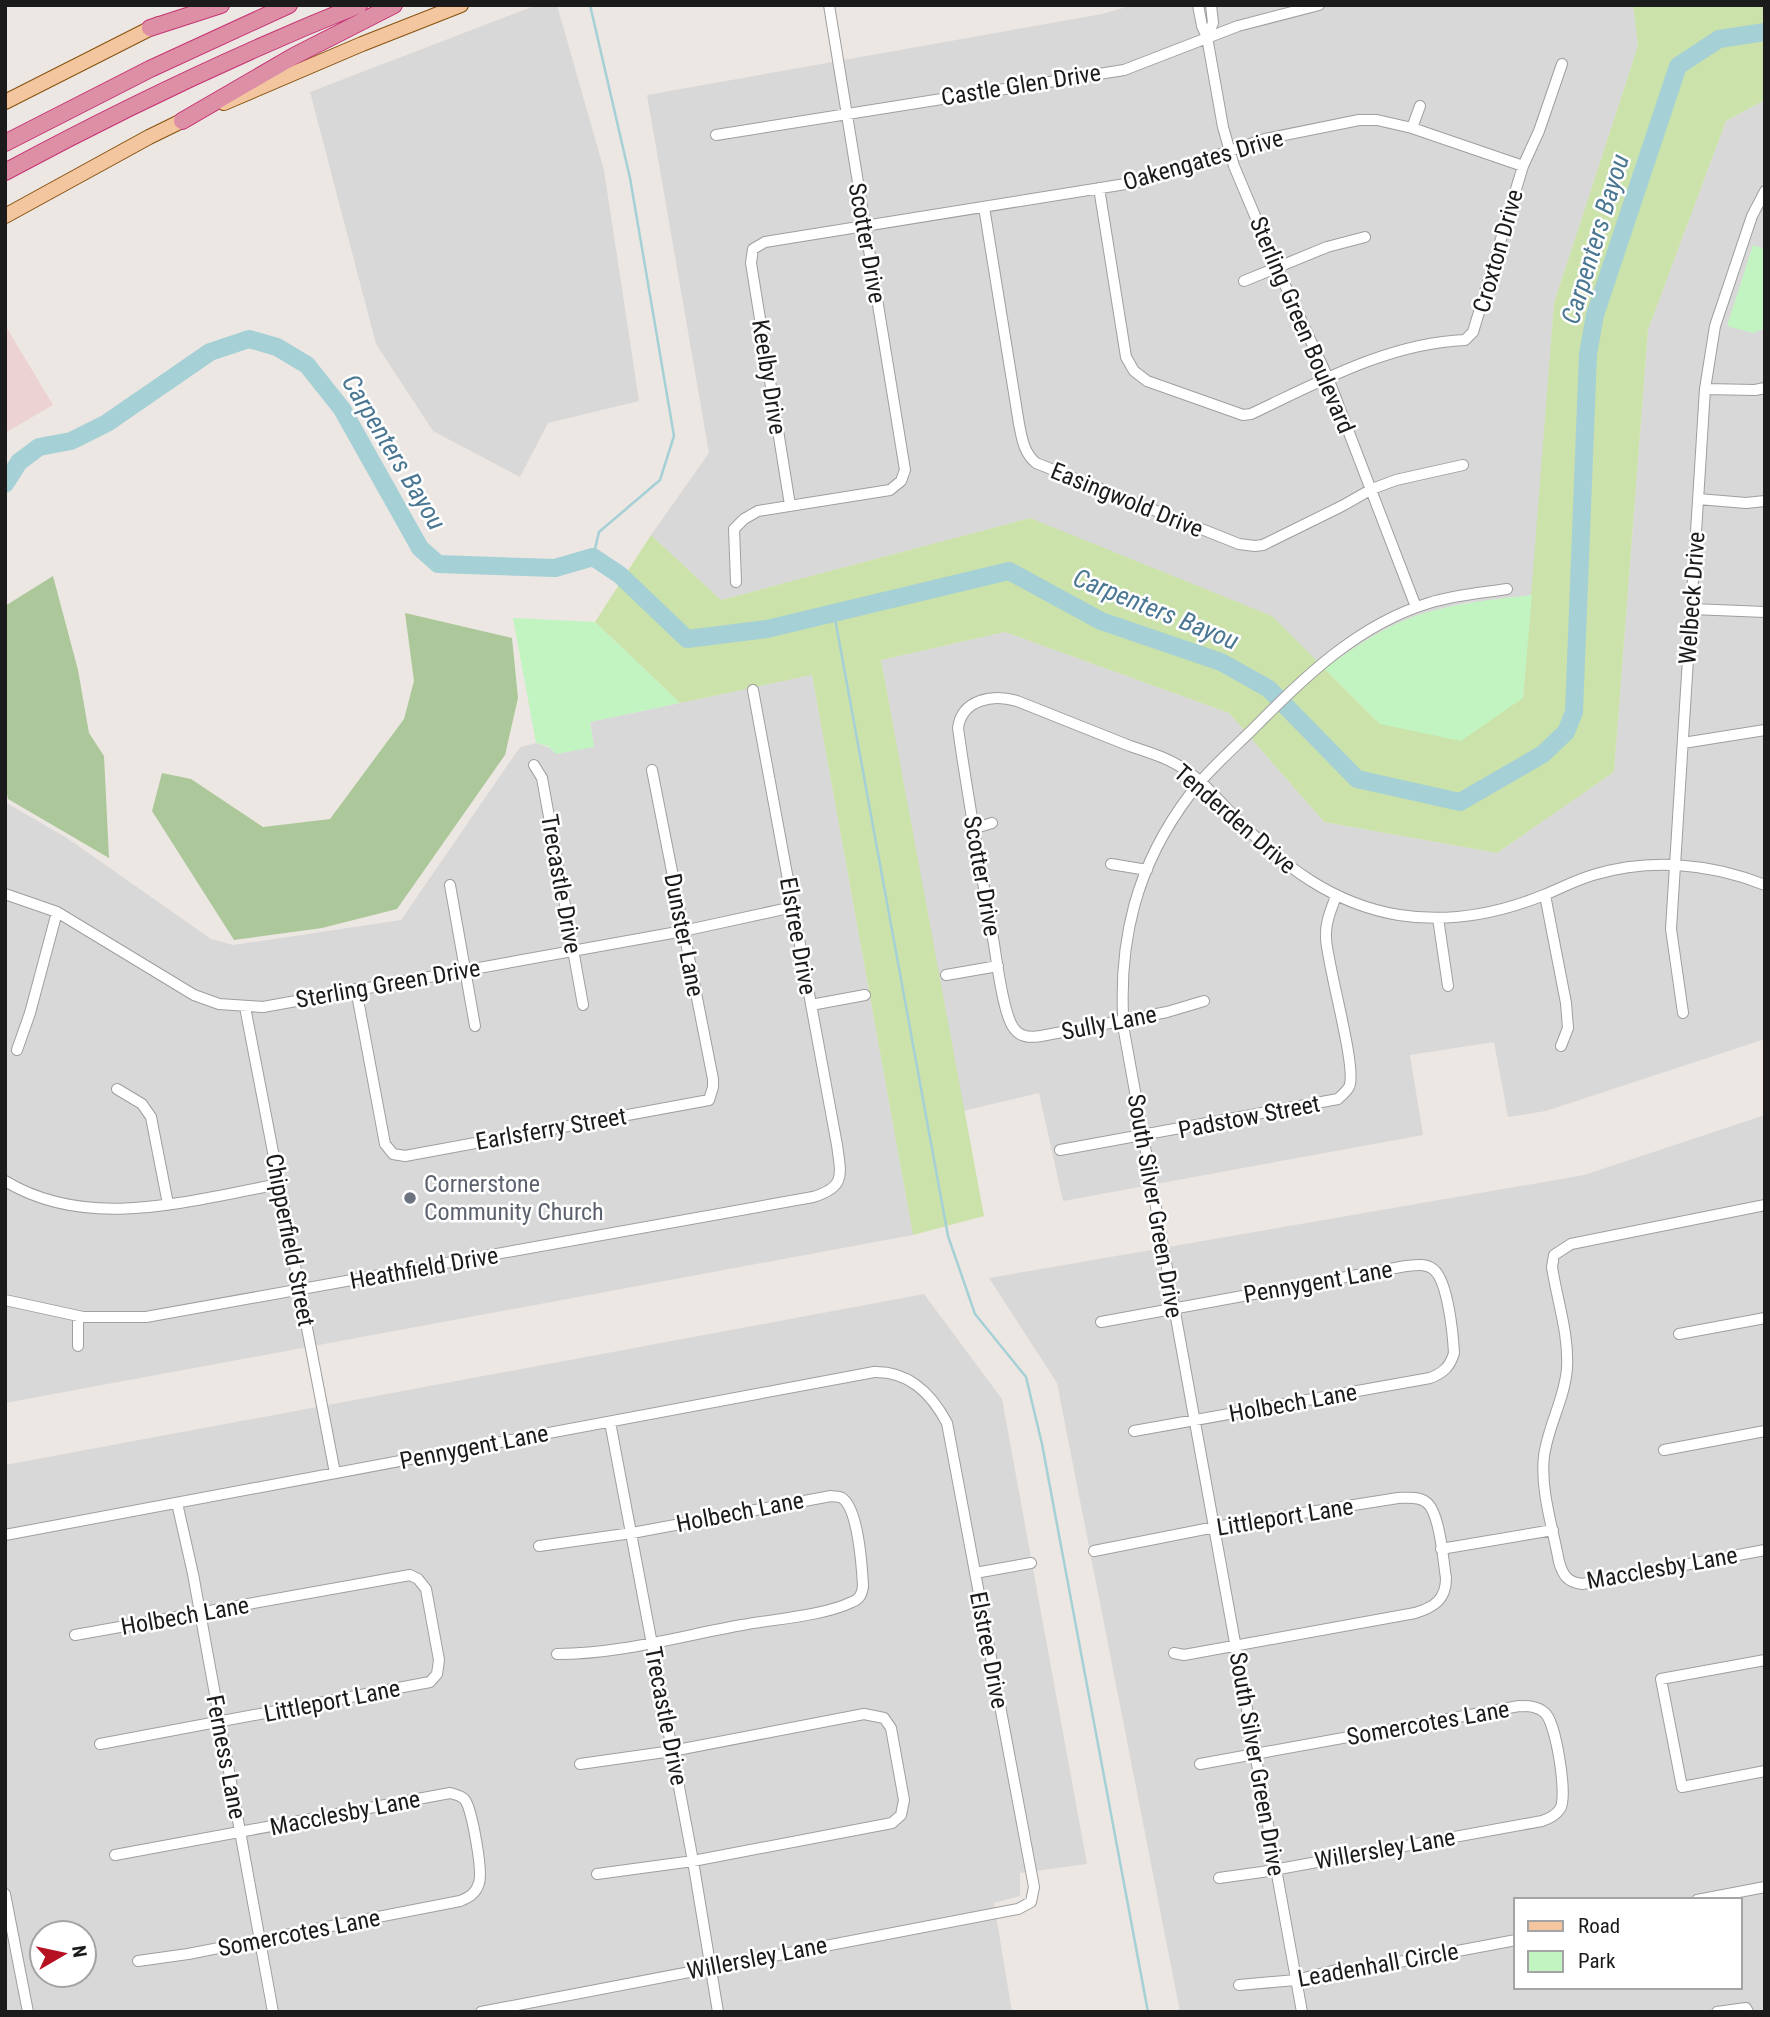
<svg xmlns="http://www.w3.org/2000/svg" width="1770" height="2017" viewBox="0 0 1770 2017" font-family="'Roboto Condensed',sans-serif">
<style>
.residential{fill:#d9d8d8;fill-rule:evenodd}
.commercial{fill:#ecd2d3}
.grass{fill:#cce2ab}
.forest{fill:#acc89a}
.park{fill:#c2f4c1}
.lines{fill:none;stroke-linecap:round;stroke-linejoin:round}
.stream{stroke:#a5d0d6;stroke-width:2.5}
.river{stroke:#a5d0d6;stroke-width:18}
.minor-casing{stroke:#9f9f9f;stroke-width:12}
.major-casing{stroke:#86510d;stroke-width:16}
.highway-casing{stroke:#c63375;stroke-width:18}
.minor{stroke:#fff;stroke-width:10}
.major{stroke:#f3c6a0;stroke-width:14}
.highway{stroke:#dd8fa6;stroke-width:16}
.worship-dot{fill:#6b7280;stroke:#fff;stroke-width:2.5}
.labels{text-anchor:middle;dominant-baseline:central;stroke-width:5;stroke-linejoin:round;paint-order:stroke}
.street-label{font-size:24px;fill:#1b1b1b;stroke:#fff}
.worship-label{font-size:24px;fill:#5b616d;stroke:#fff;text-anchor:start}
.water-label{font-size:26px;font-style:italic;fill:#4b7793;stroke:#fff}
</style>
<rect width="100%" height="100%" fill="#ece7e2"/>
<path class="residential" d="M537,5H557L604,170L639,401L548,423L520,477L433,431L376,344L310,92Z
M1133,5H1633L1638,46L1554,303L1532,595L1466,603L1418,615L1386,629L1324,668L1030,518L721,600L651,535L709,453L647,95L1102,14Z
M1765,100V1039L1546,1111L1508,1117L1494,1042L1410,1055L1423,1135L1063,1201L1039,1093L963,1111L881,660L1005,632L1229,713L1324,822L1497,853L1614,772L1648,330L1726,121Z
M812,675L913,1235L5,1403V802L67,838L211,939L233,945L401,920L520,747L536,743L553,749L594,747L590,722Z
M1765,1115V2012H1180L1057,1383L989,1278L1584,1175ZM1516,1900H1740V1987H1516Z
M924,1294L1002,1399L1087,1864L1020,1873V1896L994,1903L1012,2012H5V1465ZM42,1933H84V1975H42Z"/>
<path class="commercial" d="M5,325L53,405L5,433Z"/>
<path class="grass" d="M1633,5H1765V100L1726,121L1648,330L1614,772L1497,853L1324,822L1229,713L1005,632L881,660L984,1216L913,1235L812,675L680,703L595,622L651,535L721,600L1030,518L1272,616L1380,724L1523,698L1554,303L1638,46Z"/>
<path class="forest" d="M53,576L78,670L89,733L104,756L109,858L8,799L5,785V606Z
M405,613L512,638L518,698L505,755L397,909L322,928L234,940L152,811L162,773L191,779L263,827L330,819L404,719L414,681Z"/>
<path class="park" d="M1753,245L1765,249V328L1753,333L1727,326Z
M1532,595L1523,698L1461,741L1380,724L1324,668C1344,655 1363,641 1384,630C1429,605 1482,601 1532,595Z
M513,618L595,622L680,703L590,722L594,747L556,754L548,746L536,743Z"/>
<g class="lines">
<path class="stream" d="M590,5L630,178L674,436L660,480L599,532L593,557
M834,613L948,1236L975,1314L1026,1377L1042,1444L1148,2012"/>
<path class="river" d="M5,484L19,462L39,447L71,441L107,423L210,352L249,339L277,347L307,365L342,409L420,548L438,564L555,568L593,557L620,575L687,639L767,629L1009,571L1101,621L1221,662L1269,689L1357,779L1460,802L1543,754L1566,732L1574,712L1588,354L1595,315L1678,66L1719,39L1765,32"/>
<defs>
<path id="minor" d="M1198,5L1202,26L1207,37L1223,127L1234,166L1277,268L1328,378L1416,607
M1207,37L1213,23L1211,5
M1412,128L1420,106
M716,135L1124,70L1238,26L1319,5
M1099,188L1126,357L1134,371L1147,381L1243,415L1251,414C1319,382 1389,343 1465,340L1473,332L1523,166L1539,131L1562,64
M984,207L1019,424C1022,439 1024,453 1036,463L1239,544L1255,546L1263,545L1342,506L1372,489L1396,480L1463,465
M1244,281L1327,247L1365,237
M1705,389L1755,390L1765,388
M1698,499L1746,503L1765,501
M790,505L751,263L753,249L765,242L1138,182L1265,139L1359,120H1377L1412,128L1523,166
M736,582L734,529L744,519L758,511L890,490L901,481L905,470L829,5
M1692,609L1765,612
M1683,743L1765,730
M534,765L542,778L583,1005
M972,829L992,823
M1111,864L1147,870
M450,885L475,1026
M5,894L57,912L194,995L219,1004L263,1007L683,931L793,907
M1545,895L1566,1003L1568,1028L1561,1046
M1438,918L1448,986
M946,975L998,966
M356,989L385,1144L393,1154L405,1156L709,1100L713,1087V1079L652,770
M1204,1001L1167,1012L1041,1036C1030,1038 1019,1037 1013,1027C1003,1012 997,963 994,944C981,872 968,800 958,728C962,699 993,694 1017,701C1054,716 1092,731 1130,746C1148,752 1168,758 1184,769C1204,782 1220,802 1238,820C1284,866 1332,904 1399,915C1449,923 1497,914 1544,895C1561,888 1576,880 1593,875C1650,858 1710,863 1765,885
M811,1005L865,995
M245,1007L335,1473
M1683,1013L1671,929L1705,389L1715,326L1752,216L1765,191
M17,1050L30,1013L57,912
M117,1089L142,1104L151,1117L168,1204
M1060,1150L1338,1099C1341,1096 1347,1091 1349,1087C1358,1070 1327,965 1326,938C1325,923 1331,910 1336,896
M5,1181C89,1232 191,1200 280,1184
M1765,1205L1571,1244L1554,1255L1552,1267C1557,1300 1569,1334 1567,1368C1565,1398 1548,1426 1544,1456C1540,1490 1553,1528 1559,1562C1563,1575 1567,1582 1582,1584L1765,1550
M5,1300L83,1317H146L813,1197C846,1187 841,1175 837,1145L753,690
M1101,1322L1406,1266C1415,1265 1425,1263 1433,1269C1448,1280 1453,1335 1454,1353C1450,1367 1443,1373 1430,1378L1134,1431
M1679,1334L1765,1318
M78,1346V1316
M610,1422L693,1861L718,2012
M1664,1450L1765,1431
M177,1503L193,1574L273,2012
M5,1535L874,1372C909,1371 931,1393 947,1423L1034,1887L1031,1902L1018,1909L481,2012
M539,1546L632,1533L831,1496C834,1497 839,1496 842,1498C858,1508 862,1567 863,1586C862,1594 860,1599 852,1602C823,1616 774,1619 742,1625C680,1636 620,1654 557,1654
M1441,1549L1553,1530
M1094,1551L1215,1527L1398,1498C1407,1498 1418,1496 1426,1502C1440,1512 1443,1560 1446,1578C1446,1599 1435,1607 1415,1613L1184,1655L1174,1653
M975,1573L1031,1563
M75,1635L410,1575L418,1579L426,1589L439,1660L437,1674L430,1682L100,1744
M1765,1660L1661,1679L1682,1787L1765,1771
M580,1764L672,1751L864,1714L884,1718L891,1728L904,1800L901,1815L892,1823L693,1861L597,1874
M1200,1764L1519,1706C1528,1706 1538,1706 1545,1713C1556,1723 1568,1797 1560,1809C1556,1815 1548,1819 1542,1821L1262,1872L1219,1878
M115,1855L450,1793C456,1795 461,1795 465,1800C472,1810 483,1871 479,1883C476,1893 470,1897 460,1901L188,1954L138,1961
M5,1894L28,2012
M1697,1900L1765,1887
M1239,1985L1296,1980L1340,1969L1351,1971L1516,1940
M1302,2012L1124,1031C1117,942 1136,865 1191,793C1209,769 1233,749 1254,728C1304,677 1359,624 1429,603C1454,595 1481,593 1507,589
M1717,2012L1746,2008L1748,2012"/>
<path id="major" d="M5,102L159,24
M224,103L362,44L461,5
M5,216L149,137L192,116"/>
<path id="highway" d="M150,28L221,5
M182,121L294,56L394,5
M5,143L150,69L289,5
M5,172C120,110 237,54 359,5"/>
</defs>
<use href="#minor" class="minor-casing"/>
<use href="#major" class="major-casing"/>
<use href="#highway" class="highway-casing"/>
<use href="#minor" class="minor"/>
<use href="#major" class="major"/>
<use href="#highway" class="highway"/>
</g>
<circle class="worship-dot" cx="410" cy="1198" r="7"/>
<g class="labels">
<g class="street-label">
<text transform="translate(1021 85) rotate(-9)">Castle Glen Drive</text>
<text transform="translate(1203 160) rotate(-16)">Oakengates Drive</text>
<text transform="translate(867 243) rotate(80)">Scotter Drive</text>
<text transform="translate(1498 251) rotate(-74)">Croxton Drive</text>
<text transform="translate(1302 325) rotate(67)">Sterling Green Boulevard</text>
<text transform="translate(769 377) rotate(81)">Keelby Drive</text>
<text transform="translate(1127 500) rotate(22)">Easingwold Drive</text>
<text transform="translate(1692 598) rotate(-86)">Welbeck Drive</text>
<text transform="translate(1235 819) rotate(41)">Tenderden Drive</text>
<text transform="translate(982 876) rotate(80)">Scotter Drive</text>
<text transform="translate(561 884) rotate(80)">Trecastle Drive</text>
<text transform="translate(684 935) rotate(79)">Dunster Lane</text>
<text transform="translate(798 936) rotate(80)">Elstree Drive</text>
<text transform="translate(388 984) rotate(-10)">Sterling Green Drive</text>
<text transform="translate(1109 1023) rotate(-11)">Sully Lane</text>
<text transform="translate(1249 1117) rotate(-11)">Padstow Street</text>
<text transform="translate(551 1129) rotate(-10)">Earlsferry Street</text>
<text transform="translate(1155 1206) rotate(80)">South Silver Green Drive</text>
<text transform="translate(290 1240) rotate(79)">Chipperfield Street</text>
<text transform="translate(424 1268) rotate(-10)">Heathfield Drive</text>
<text transform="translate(1318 1282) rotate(-10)">Pennygent Lane</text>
<text transform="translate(1293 1403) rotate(-10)">Holbech Lane</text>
<text transform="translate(474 1447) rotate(-11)">Pennygent Lane</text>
<text transform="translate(740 1512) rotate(-11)">Holbech Lane</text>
<text transform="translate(1285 1517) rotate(-9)">Littleport Lane</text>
<text transform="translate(1662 1568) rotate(-10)">Macclesby Lane</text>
<text transform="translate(185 1616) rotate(-10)">Holbech Lane</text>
<text transform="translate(989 1650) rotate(79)">Elstree Drive</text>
<text transform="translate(332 1701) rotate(-11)">Littleport Lane</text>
<text transform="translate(666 1716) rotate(79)">Trecastle Drive</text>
<text transform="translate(1428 1723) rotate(-10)">Somercotes Lane</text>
<text transform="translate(226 1757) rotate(79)">Ferness Lane</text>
<text transform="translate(1257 1764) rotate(80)">South Silver Green Drive</text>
<text transform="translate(345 1813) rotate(-11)">Macclesby Lane</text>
<text transform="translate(1385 1849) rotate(-10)">Willersley Lane</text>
<text transform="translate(299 1933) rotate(-11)">Somercotes Lane</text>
<text transform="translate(757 1958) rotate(-11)">Willersley Lane</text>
<text transform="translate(1378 1965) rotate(-10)">Leadenhall Circle</text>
</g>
<g class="worship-label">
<text x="424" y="1184">Cornerstone<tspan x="424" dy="28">Community Church</tspan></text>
</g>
<g class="water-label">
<text transform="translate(1595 239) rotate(-73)">Carpenters Bayou</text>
<text transform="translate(394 452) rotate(59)">Carpenters Bayou</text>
<text transform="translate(1156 609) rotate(22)">Carpenters Bayou</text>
</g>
</g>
<rect width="1770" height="2017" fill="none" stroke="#1b1b1b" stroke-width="14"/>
<rect x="1514" y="1898" width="228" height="91" fill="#ffffff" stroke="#a4a4a4" stroke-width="2"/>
<rect x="1528" y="1921" width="35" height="10" fill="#f3c6a0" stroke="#a4a4a4" stroke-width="2"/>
<text x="1578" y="1933" font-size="21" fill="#1b1b1b">Road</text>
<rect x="1528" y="1951" width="35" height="21" fill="#c2f4c1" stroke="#a4a4a4" stroke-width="2"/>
<text x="1578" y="1968" font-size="21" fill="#1b1b1b">Park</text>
<g transform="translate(63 1954) rotate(81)"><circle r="33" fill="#ffffff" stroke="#a4a4a4" stroke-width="2"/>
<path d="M0-5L12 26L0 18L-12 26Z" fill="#b51123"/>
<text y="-10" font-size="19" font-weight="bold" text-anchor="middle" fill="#1b1b1b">N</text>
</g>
</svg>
